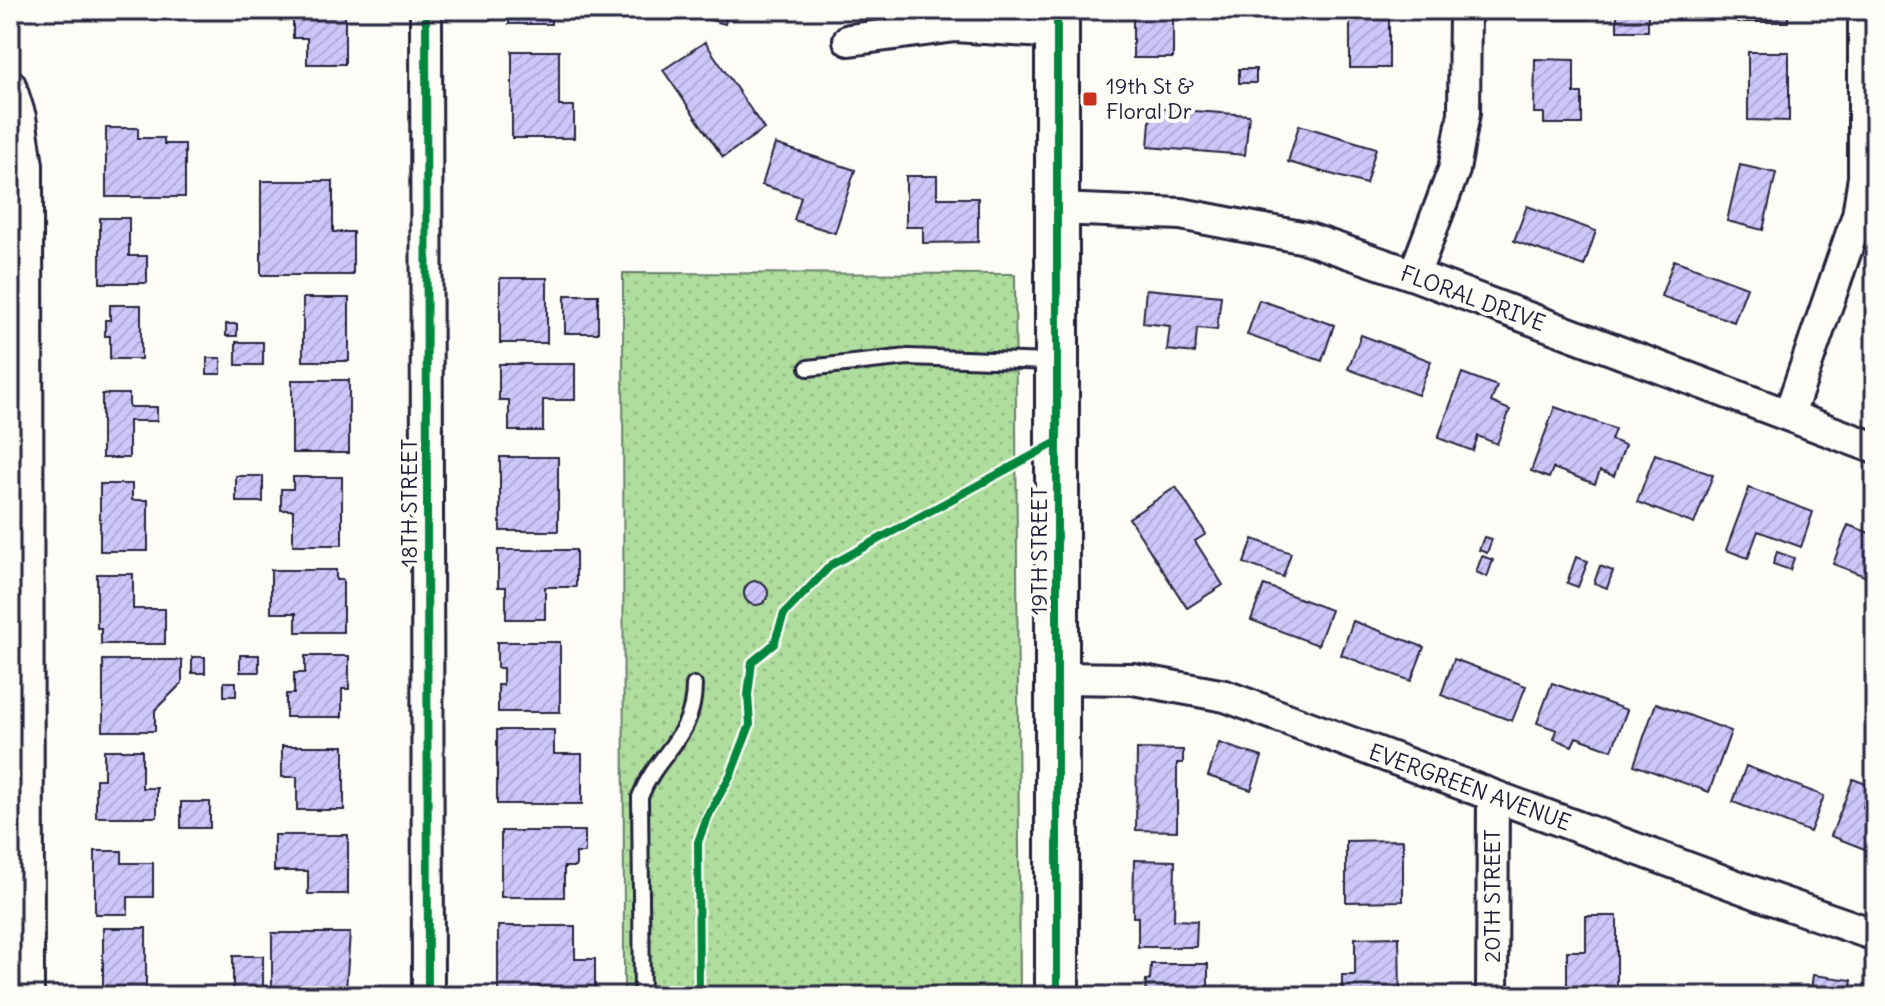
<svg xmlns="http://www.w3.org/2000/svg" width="1885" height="1006" viewBox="0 0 1885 1006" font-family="Delius,sans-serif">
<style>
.park{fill:url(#park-dots);stroke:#68806c;stroke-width:2}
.building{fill:url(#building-hatch);stroke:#22223b;stroke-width:2}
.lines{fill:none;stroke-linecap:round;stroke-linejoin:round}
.lane-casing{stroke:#22223b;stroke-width:20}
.street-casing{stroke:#22223b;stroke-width:36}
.secondary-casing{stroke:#22223b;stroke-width:48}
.lane{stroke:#fdfcf7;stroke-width:14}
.street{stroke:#fdfcf7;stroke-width:30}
.secondary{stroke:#fdfcf7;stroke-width:42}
.cycleway-casing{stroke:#fdfcf7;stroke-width:13}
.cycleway{stroke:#00873e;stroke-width:8}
.poi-dot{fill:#c8321e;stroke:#fdfcf7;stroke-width:3}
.labels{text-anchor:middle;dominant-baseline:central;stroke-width:8;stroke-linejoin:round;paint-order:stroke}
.poi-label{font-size:22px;fill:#22223b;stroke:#fdfcf7;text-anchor:start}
.street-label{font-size:22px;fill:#22223b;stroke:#fdfcf7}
</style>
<defs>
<pattern id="park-dots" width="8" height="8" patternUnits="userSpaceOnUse" patternTransform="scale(2)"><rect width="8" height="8" fill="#afdd9d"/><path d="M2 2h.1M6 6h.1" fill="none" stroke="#96bd88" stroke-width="1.8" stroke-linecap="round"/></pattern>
<pattern id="building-hatch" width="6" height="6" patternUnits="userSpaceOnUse" patternTransform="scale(2)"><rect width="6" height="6" fill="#cdc6f9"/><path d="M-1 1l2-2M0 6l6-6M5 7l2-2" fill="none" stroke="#b0aad6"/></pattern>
</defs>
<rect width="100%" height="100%" fill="#fdfcf7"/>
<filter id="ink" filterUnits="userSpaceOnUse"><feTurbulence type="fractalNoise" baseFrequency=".0125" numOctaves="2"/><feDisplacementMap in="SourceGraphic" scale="16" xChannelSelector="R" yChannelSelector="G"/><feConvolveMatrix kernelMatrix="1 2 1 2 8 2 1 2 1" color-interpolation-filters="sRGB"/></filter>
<g filter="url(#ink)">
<path class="park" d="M623,273L1015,274L1020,996H624Z"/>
<path class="building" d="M307,10H345V64H307V38H293V13H307Z
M509,10H551V24H509Z
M682,10H728L725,24L681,12Z
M1133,10H1173V58H1133Z
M1350,10H1389V68H1350Z
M1535,10H1587V19H1535Z
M1617,10H1648V31H1617Z
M1737,10H1788V22H1737Z
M705,42L764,129L723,157L663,70Z
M512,51H559V106H574V138H512Z
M1748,52H1789V121L1748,120Z
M1535,59L1574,60V93H1582V124H1544V113H1534Z
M1239,69H1256V83H1239Z
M1151,108L1249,115L1245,155L1148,147Z
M1299,125L1376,148L1366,184L1288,162Z
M106,128H138V138H164V144H185V197H106Z
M775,144L855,170L835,233L794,220L801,197L762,185Z
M1740,165L1776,173L1763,230L1727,221Z
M906,176H937V198H978V242L923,243V227H906Z
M261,181H333V232H353V275H261Z
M1527,206L1596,231L1584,266L1514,241Z
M100,218H129V256H147V283H100Z
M1674,260L1747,287L1734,322L1661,296Z
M500,278H547V343H500Z
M1146,289L1221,296L1217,330L1197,328L1195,353L1167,350L1170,326L1143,323Z
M565,295H598V333H565Z
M303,298H349V361H303Z
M1259,300L1334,325L1322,361L1247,335Z
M110,305H141V359H110V336H105V320H110Z
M226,324H237V336H226Z
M1361,335L1431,361L1418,395L1348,369Z
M236,342H263V365H236Z
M207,358H221V374H207Z
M499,364H575V400H543V431H509V400H499Z
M1462,373L1497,386L1491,402L1510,410L1497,444L1478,436L1473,451L1438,438Z
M292,380H349V453H292Z
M102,394H129V407H157V421H129V458H102Z
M1555,407L1615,429L1611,440L1625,445L1614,476L1600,471L1595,484L1553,468L1549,478L1531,471Z
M1655,454L1713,475L1694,524L1637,502Z
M500,457H558V531H500Z
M236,476H263V502H236Z
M293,477H342V545H293V510H281V489H293Z
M100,484H132V500H148V551H100Z
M1176,487L1206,534L1195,541L1223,585L1187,608L1129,518Z
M1749,488L1813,512L1801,547L1758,531L1748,558L1726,550Z
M1848,525L1875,535V580L1833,564Z
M1484,537L1492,539L1487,553L1479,550Z
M1253,539L1291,553L1283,577L1244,563Z
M498,550H576V587H545V619H506V587H498Z
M1777,552L1794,558L1790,570L1773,564Z
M1482,556L1493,560L1487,577L1476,572Z
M1576,557L1588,561L1578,587L1567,583Z
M1600,566L1613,571L1607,588L1594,583Z
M271,570H336V580H343V632H296V613H271Z
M97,574H133V609H165V644H101V628H97Z
M744 593a12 12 0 1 1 24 0a12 12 0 1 1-24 0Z
M1264,585L1331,610L1318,645L1251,620Z
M1353,621L1424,647L1411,681L1341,655Z
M497,642H560V712H498V685H503V668H497Z
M240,655H259V672H240Z
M305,656H349V689H342V717H286V694H294V673H305Z
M192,657H205V673H192Z
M1454,659L1526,686L1512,721L1441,695Z
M103,660H182V683L155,710V731H103Z
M224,682H236V696H224Z
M1552,683L1627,710L1612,750L1576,737L1572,746L1554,739L1557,730L1537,723Z
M1656,703L1731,731L1709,792L1634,765Z
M497,730H554V754H582V804H497Z
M1219,743L1262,757L1251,790L1208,776Z
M282,746H344V810H297V777H282Z
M1137,749L1183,750V763H1177V831L1136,830Z
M104,750H142V788H157V817H96V779H104Z
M1746,766L1824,796L1810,832L1733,802Z
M1853,779L1871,786L1863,807L1875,812V853L1831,836Z
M181,802H210V828H181Z
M501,831H585V853H576V867H564V897H501Z
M274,835H348V894H308V871H274Z
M1403,840V901L1346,902V841Z
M95,851H122V863H153V897H128V914H95Z
M1134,860L1175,861L1174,920L1197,921L1196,947H1138V917H1133Z
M1586,916H1617V988H1567V951H1586Z
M498,926H575V959H595V992H498Z
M103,928H146V995H103Z
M272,933H350L346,989H272Z
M1399,937L1400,992H1395L1396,996H1342V975H1355V938Z
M233,956H263V993H233Z
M1151,964H1208V995L1145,996L1146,980H1150Z
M1813,975L1852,980L1850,996H1810Z"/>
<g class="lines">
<defs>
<path id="lane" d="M808,368L908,357L1052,362
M642,996L640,797C657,752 694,739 694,685"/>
<path id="street" d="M426,10L428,996
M849,40L956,26L1057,33
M10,85L20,117L27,165L28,996
M1057,209L1181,214L1306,238L1414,275L1875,448
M1414,275L1454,170L1464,113L1465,10
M1789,415L1858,215L1864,177V10
M1057,678L1133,679L1225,696L1769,898L1875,935
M1492,996L1493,796"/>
<path id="secondary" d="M1057,996V10"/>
</defs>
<use href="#lane" class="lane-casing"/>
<use href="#street" class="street-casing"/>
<use href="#secondary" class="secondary-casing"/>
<use href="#lane" class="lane"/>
<use href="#street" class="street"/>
<use href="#secondary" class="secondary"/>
<defs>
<path id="cycleway" d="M426,10L428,996
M699,996L698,842L707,818L731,774L750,725L748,695L752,662L774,644L784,614L831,565L1057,442
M1057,996V10"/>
</defs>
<use href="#cycleway" class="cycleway-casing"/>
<use href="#cycleway" class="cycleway"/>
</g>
</g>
<rect class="poi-dot" x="1082" y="91" width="16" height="16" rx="4"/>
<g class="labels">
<g class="poi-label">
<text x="1106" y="86">19th St &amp;<tspan x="1106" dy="25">Floral Dr</tspan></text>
</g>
<g class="street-label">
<text transform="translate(1473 298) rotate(20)">FLORAL DRIVE</text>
<text transform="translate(409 503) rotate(-90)">18TH STREET</text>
<text transform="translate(1039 551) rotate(-90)">19TH STREET</text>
<text transform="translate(1470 787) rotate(20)">EVERGREEN AVENUE</text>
<text transform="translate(1492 896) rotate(-90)">20TH STREET</text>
</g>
</g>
<rect width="1885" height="1006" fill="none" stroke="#fdfcf7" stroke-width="40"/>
<rect x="20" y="20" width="1845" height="966" fill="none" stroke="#22223b" stroke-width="3" filter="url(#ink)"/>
</svg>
